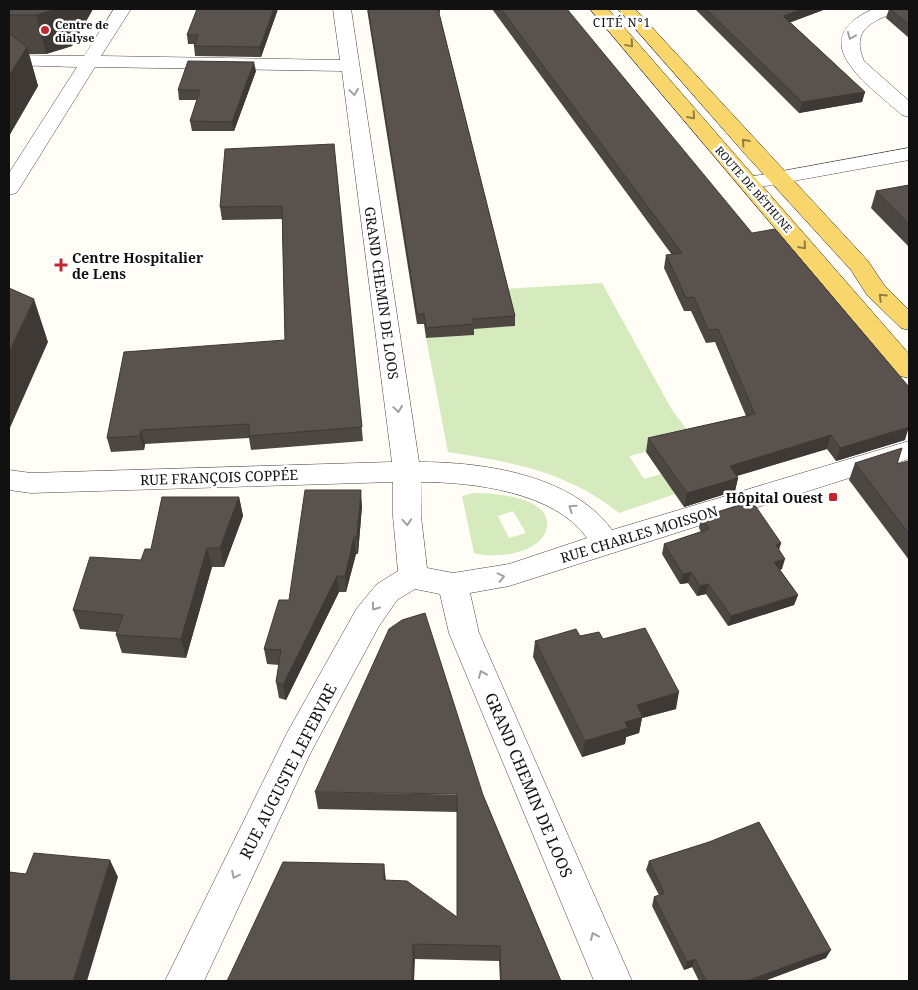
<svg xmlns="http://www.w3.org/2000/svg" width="918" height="990" viewBox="0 0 918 990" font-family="'Noto Serif',serif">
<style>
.green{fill:#d5ebbd;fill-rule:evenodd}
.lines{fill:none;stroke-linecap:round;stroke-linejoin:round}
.minor-casing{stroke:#444;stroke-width:1}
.major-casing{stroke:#222;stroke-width:1}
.minor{fill:#fff;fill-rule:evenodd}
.major{fill:#f9d66b;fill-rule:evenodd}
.wall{fill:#4d4742}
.shaded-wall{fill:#3f3936}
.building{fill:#5a524d;stroke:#3f3936}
.oneway{stroke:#a0a0a0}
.oneway2{stroke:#917d42}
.poi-dot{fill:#c4262e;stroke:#fff;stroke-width:2}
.labels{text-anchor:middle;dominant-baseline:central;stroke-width:5;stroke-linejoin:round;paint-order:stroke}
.far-poi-label{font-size:11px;font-weight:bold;fill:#111;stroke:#fff;text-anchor:start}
.far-street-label{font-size:11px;fill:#111;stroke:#fff}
.far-neighbourhood-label{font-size:12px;letter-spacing:1px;fill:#111;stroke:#fff}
.poi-label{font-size:14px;font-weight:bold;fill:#111;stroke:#fff;text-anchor:start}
.street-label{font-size:14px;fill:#111;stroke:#fff}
.near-street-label{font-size:16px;fill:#111;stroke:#fff}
</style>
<rect width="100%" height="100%" fill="#fffdf5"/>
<path class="green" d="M602,283L672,410L695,440L629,456L644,479L661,474L675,494L619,513C567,471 511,462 448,452L426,338L473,335L472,328L514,326L505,289Z
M473,493C492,493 545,496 547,522C549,553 494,560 474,553L462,496ZM513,511L526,533L509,538L498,516Z"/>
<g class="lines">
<defs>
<path id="minor" d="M114,9H131L101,56L340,60L333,9H351L419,462C484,462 572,475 612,530L909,441V459L509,586L470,593L479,633L632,981H594L449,633L440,594L415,589L397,600L379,626L311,752L204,981H165L287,733L357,608L377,584L398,571L393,516V482L31,493L9,490V470L31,473L392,462L342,71L95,67L19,189L16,193L9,195V173L77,67L9,65V55L84,56ZM421,482C473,482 555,492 587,538L509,564L453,573L427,568L421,516Z
M873,9H898C894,14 889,14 884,17C862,26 854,38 864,61L909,101V117L902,115C870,86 801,41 873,9Z
M909,148V160L749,189L742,187L739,183L742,179L749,177Z"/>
<path id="major" d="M590,9H608L909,354V378L900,376Z
M618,9H635L868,261L884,285L909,310V330L901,328L867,295L851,270L745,154Z"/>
</defs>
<use href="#minor" class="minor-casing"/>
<use href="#major" class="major-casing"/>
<use href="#minor" class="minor"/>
<use href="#major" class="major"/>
</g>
<path class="wall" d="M9,9H93L72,46L46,54H29L38,86L9,136Z
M197,9H278L261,57L195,56L194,46V44H188L187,35Z
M367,9H440V13H439L515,316V326L474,329V335L426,338L424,324H417Z
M492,9H567L905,440L836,461L827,449L737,476L738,478L735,491L684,507L646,452L648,438L746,416L715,342L706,343L691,311H684L664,268L666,255H672Z
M695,9H826L790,22L865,92L862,102L799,113Z
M889,9H909V38L886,18Z
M256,71L234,131H192L190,121L197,100H179L178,90Z
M334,144L363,441L251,450L249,438L145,444L144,450L111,452L107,438L285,340L282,219L222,220L220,207Z
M909,185V247L871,208L876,191Z
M909,461V560L849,480L855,463L897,464Z
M239,497L243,516L224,567H212L186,658L122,653L116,635L117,632L80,629L73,610L141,560L151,549Z
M362,506L358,554H356L346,592H339L286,700L279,698L276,682L279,665L267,664L264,649L289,600Z
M701,517L781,543L779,549L782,569L780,570L798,595L794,605L728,626L706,594L697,596L688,583L680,584L662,554L664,544L701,532L699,528Z
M580,636L603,639L676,709L642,718L639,733L626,737L625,744L582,757L533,657L535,641Z
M315,792L483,795L561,981H500L499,961L415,959L386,880L457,917V812L318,809Z
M649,861L826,958L764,981H699L692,967L684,970L652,906L654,897L659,895L646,870Z"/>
<path class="shaded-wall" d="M57,9H93L72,46L46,54L36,15Z
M274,9H278L261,57L260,47Z
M802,9H826L781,26L783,16Z
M27,47L38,86L9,136V76Z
M254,62L256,71L234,131L232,122Z
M865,92L862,102L799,113L802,102Z
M34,299L48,342L9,430V352Z
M909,427L905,440L836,461L840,448Z
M141,430L145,444L144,450L140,436Z
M831,435L827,449L726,479L730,466Z
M738,478L735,491L684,507L687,493Z
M361,490L362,506L358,554L357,537Z
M239,497L243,516L224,567L220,548Z
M354,537L356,554L346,592L345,576Z
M781,543L778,553L776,545Z
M207,548L212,567L186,658L181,639Z
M785,559L782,569L771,572L774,562Z
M691,572L688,583L680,584L683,574Z
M337,576L339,592L286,700L283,685Z
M708,584L706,594L697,596L700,586Z
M798,595L794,605L728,626L731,616Z
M679,692L676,709L642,718L639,733L626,737L625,744L582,757L585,741L625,722L637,705Z
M110,860L118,877L87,981H73Z
M384,864L386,881L384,880Z
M413,944L415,959L414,981H412Z
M831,950L826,958L764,981H747Z
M695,959L692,967L684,970L687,962Z"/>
<path class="building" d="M9,9H57L36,15H9Z
M197,9H274L260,47L194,46L198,35H187Z
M368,9H438L515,316L473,319L474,324L426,328L424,314H417Z
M501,9H567L752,233L775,229L909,387V427L840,448L831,435L730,466L738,478L687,493L648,438L755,414L718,329L708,330L694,297L686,298L666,255L682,253Z
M706,9H802L783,16L865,92L802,102Z
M890,9H909V25Z
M9,33L27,47L9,76Z
M188,61L254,62L232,122L190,121L200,90H178Z
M334,144L362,427L249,436V424L141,430L140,436L107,438L124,352L285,340L282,206L220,207L225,149Z
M909,185V224L876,191Z
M9,288L34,299L9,352Z
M902,448L897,464L909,461V534L855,463Z
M305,490H361L357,537H354L345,576H337L283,685L276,682L281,650L264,649L279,600H289Z
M162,497H239L220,548H207L181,639L116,635L123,615L73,610L90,557L141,560L145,549H151Z
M752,501L781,543L776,545L785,559L774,562L798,595L731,616L708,584L700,586L691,572L683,574L664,544L709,529L701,517Z
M425,613L483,795L561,981H501L500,946L413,944L412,981H227L283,862L384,864V880L407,881L457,917V794L315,792L389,629L402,620Z
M645,628L679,692L637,705L643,717L625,722L628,728L585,741L535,641L576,629L580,636L599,632L603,639Z
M759,822L831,950L747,981H706L695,959L687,962L654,897L664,893L649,861L709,842Z
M34,853L110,860L73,981H9V872L26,874Z"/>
<defs><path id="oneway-chevron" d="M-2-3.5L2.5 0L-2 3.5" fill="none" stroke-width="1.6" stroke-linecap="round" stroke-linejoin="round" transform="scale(1.25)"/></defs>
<g class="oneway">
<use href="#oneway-chevron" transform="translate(851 36) rotate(113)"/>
<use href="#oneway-chevron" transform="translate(354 92) rotate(82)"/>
<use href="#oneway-chevron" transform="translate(398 409) rotate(82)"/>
<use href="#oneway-chevron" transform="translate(572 508) rotate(-146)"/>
<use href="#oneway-chevron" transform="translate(407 522) rotate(86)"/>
<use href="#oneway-chevron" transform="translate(501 577) rotate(-13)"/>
<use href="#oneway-chevron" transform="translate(375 607) rotate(126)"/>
<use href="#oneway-chevron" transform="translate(482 674) rotate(-113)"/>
<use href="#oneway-chevron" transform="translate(235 875) rotate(116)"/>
<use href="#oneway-chevron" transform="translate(594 936) rotate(-113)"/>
</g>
<g class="oneway2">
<use href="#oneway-chevron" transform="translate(630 44) rotate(50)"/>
<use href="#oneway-chevron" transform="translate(692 116) rotate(49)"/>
<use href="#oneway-chevron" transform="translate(745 142) rotate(-132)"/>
<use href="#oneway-chevron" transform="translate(803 246) rotate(49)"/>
<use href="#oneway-chevron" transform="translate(882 297) rotate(-136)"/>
</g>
<g class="poi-dot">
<circle cx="45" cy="30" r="5"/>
<path d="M58.5 257.5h5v5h5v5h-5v5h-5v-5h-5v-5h5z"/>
<rect x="828" y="492" width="10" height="10" rx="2.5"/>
</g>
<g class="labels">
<g class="far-poi-label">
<text x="55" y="24">Centre de<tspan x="55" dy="13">dialyse</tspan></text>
</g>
<g class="far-street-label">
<text transform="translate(754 189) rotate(49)">ROUTE DE BÉTHUNE</text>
</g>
<g class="far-neighbourhood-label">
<text x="622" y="22">CITÉ N°1</text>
</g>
<g class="poi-label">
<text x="72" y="257">Centre Hospitalier<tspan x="72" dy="16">de Lens</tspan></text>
<text x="823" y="497" text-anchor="end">Hôpital Ouest</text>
</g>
<g class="street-label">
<text transform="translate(382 293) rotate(82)">GRAND CHEMIN DE LOOS</text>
<text transform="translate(219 477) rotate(-2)">RUE FRANÇOIS COPPÉE</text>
<text transform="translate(639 534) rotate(-17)">RUE CHARLES MOISSON</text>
</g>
<g class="near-street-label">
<text transform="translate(288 771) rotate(-63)">RUE AUGUSTE LEFEBVRE</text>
<text transform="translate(529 785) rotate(67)">GRAND CHEMIN DE LOOS</text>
</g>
</g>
<rect width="918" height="990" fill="none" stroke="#111111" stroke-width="20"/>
</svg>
